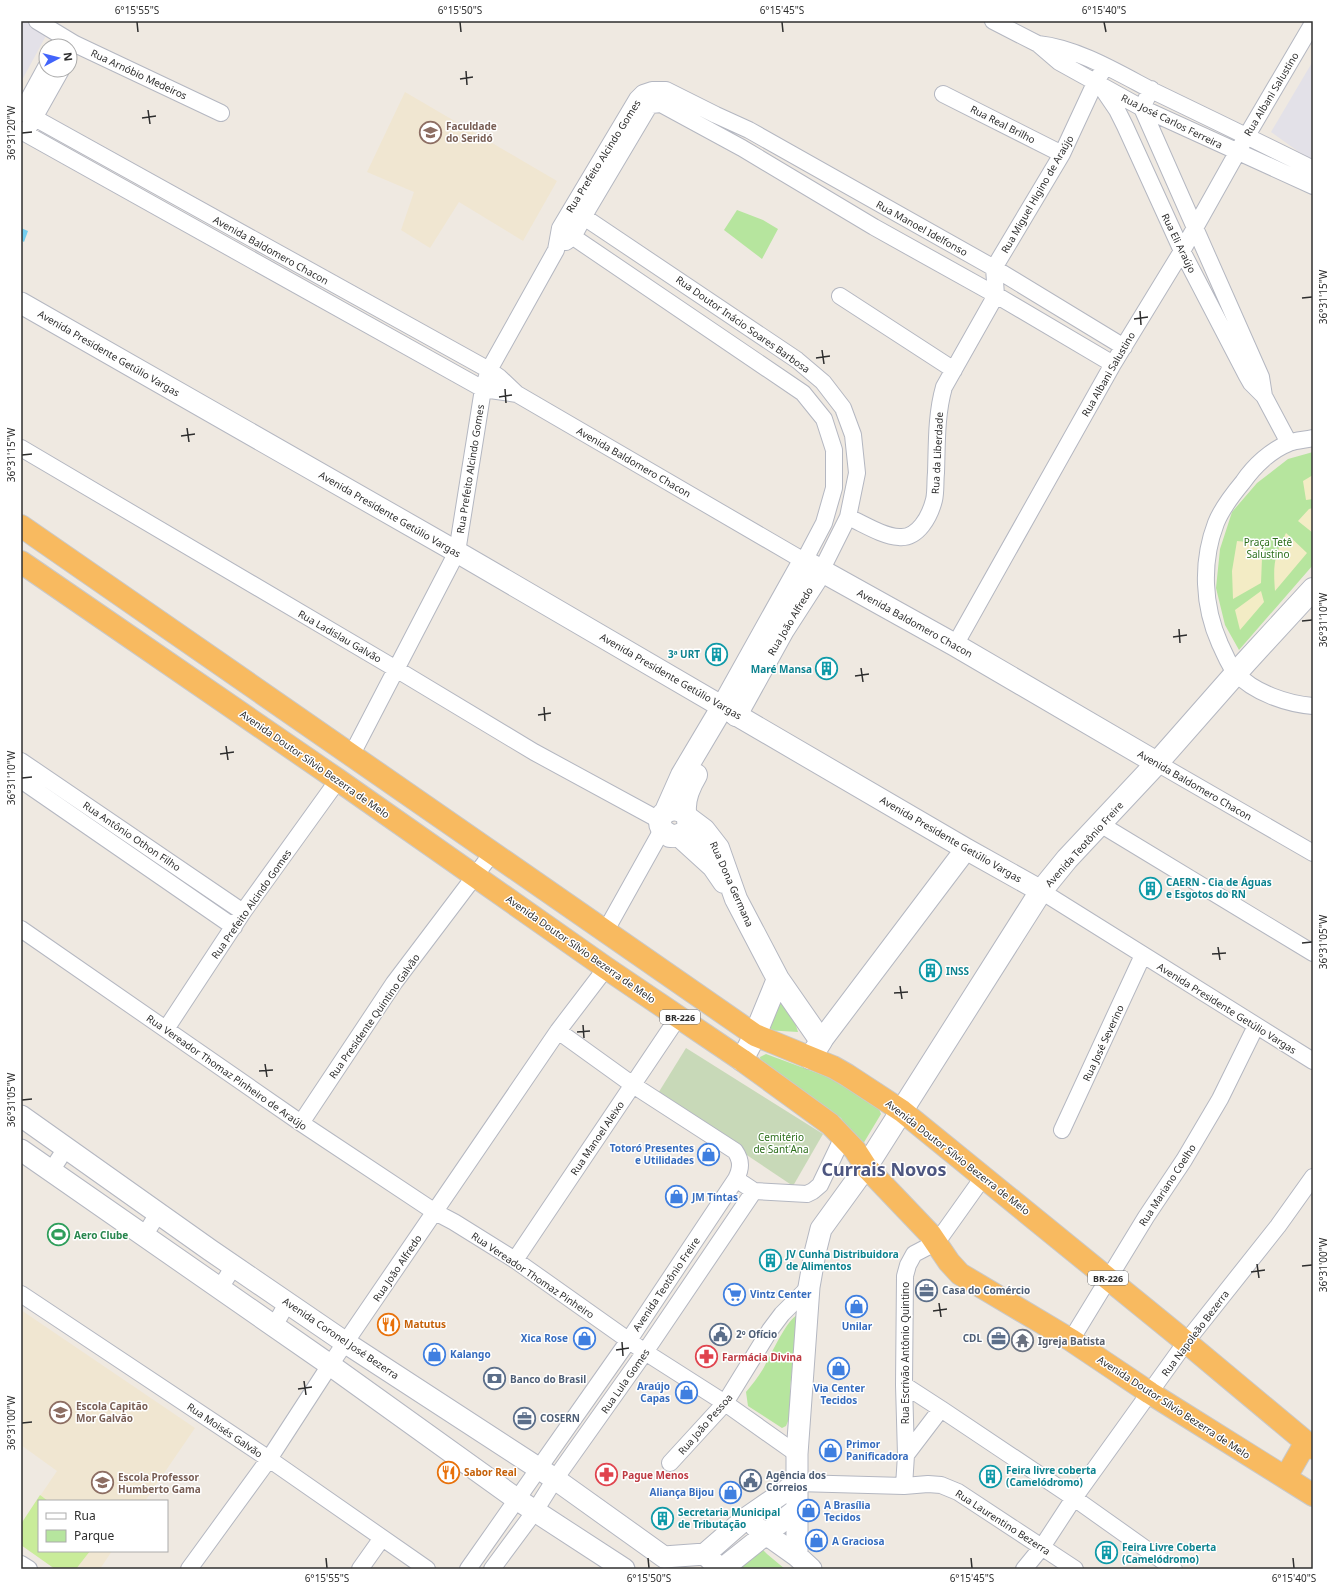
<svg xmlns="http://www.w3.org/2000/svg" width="1334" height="1590" viewBox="0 0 1334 1590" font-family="'Noto Sans',sans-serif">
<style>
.industrial{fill:#e3e1e8}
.education{fill:#f0e6d1}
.green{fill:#b6e59e}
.sand{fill:#f3ecc5}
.cemetery{fill:#c8d9b8}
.pitch{fill:#c9ec9a}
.water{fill:#75cff0}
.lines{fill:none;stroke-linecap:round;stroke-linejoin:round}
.minor-casing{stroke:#b4b7c1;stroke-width:18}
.tertiary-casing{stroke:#b4b7c1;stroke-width:23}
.secondary-casing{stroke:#b4b7c1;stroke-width:24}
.trunk-casing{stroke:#c9c9c9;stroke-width:24}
.minor{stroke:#fff;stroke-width:16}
.tertiary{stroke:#fff;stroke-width:21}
.secondary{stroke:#fff;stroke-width:22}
.trunk{stroke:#f8ba60;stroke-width:22}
.ticks{fill:none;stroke:#2e2e2e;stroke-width:1.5}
.labels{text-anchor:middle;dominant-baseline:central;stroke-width:3;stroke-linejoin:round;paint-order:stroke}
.shield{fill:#fff;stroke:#6d6d6d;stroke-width:1}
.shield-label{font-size:9px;font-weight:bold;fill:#2e2e2e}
.street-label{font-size:10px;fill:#2e2e2e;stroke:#fff}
.education-label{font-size:10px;font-weight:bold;fill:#785e54;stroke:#fff;text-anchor:start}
.park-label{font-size:10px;fill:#2c6e1b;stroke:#fff}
.culture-label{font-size:10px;font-weight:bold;fill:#0d838f;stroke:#fff;text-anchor:start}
.shop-label{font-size:10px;font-weight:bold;fill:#366cbe;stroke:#fff;text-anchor:start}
.leisure-label{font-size:10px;font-weight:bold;fill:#27864d;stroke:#fff;text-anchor:start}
.service-label{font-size:10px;font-weight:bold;fill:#4e5e75;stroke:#fff;text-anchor:start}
.food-label{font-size:10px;font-weight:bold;fill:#c56008;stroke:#fff;text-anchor:start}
.worship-label{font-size:10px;font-weight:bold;fill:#5b616d;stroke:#fff;text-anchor:start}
.health-label{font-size:10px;font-weight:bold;fill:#be3a42;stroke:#fff;text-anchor:start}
.town-label{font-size:18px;font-weight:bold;fill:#4d5680;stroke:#fff}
.neatline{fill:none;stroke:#2e2e2e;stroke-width:1.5}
.ticks-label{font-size:10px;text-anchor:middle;fill:#2e2e2e}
</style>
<rect width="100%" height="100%" fill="#efe9e1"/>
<path class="industrial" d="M21,21H27L48,32L21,82Z
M1313,61V162L1271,132Z"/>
<path class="education" d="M405,92L557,181L523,241L459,202L430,248L401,230L414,192L367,172Z
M21,1310L195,1428L145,1501H39V1551H112L100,1569H55L21,1545V1524L57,1471L21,1445Z"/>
<path class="green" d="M737,210L763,220L778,229L762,259L724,230Z
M1313,452V565L1239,650L1225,625L1216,588L1220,549L1232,512L1257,483L1288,459Z
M781,997L793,1016L798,1032L765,1030Z
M766,1054L839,1081L877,1104L881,1114L860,1149L841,1118L761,1064L760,1057Z
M799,1314L790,1388L791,1414L786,1426L782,1428L748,1406L746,1392C752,1385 758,1377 763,1369C770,1357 787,1318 799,1314Z
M763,1550L767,1554L785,1569H737Z"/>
<path class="sand" d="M1313,475V499L1306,500L1303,481Z
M1313,508V533L1298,521L1309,509Z
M1286,533L1307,553L1275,591C1273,565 1274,556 1286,533Z
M1237,541L1266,544L1262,558L1261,583L1233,599L1232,571Z
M1261,591L1264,602L1240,630L1235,610Z"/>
<path class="cemetery" d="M686,1048L823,1134L793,1186L657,1095Z"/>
<path class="pitch" d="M40,1495L48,1501H39V1551H90L76,1569H55L21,1545V1524Z"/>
<path class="water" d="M21,228L28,231L24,242L21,240Z"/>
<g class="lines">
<defs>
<path id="minor" d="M37,21L75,44L221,113
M993,21L1038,44L1059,62L1142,108L1313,186
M1038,44C1077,48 1117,72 1151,90C1205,116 1259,142 1313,169
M1100,85L1117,110L1125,126L1182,251L1247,376L1251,383L1264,396L1289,443
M1151,89L1142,108L1257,368L1261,377L1264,396
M943,94L1062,154
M22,111L489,370L499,377L517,394L804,561L824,523L834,488V450L824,419L803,393L560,228
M21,113L46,67
M29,127L61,70
M21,131L483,389L517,394
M575,211L797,360L823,382L843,408L853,435L857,473L848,517L821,571
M566,242L573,237L588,209L648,108L651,105L661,104L742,148L874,227L996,295L1113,364
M840,296L954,370
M1313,438C1305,440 1296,440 1289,443C1271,450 1254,466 1243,482C1233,494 1222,508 1216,523C1201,562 1203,606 1220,644C1225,654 1229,666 1236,673C1254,693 1288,704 1313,706
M21,448L396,669L534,752L661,821
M848,517C864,524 882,536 899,537C918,539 930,516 934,500C936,492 935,481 936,473C937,444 936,415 944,387L996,295L994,268L1062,154L1095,83L1105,67
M955,645L1113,364L1182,251L1242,144L1313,23
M352,754L457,552L483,389L489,370L556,250L560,228L637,99L643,93L652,90H666L716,115L749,130L994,268L1124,347
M21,761L243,912
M1157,763L1313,853
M21,780L234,927
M1100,824L1313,953
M1041,891L1313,1061
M21,929L301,1123L435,1212L454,1222L515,1260L645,1352L725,1403L797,1454
M605,932L662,830
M166,1029L243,912L338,780
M558,1031L633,1085L735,1151C742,1161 741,1169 736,1179
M301,1123L394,983L493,852
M1062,1130L1143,955
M51,1171L66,1148
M144,1236L159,1212
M515,1260L679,1016
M220,1288L234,1266
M21,1294L269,1459L427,1569
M274,1326L288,1302
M1071,1340L1146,1217L1184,1160L1220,1099L1256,1026
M904,1385L941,1409
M906,1455L904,1385L905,1276L908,1265L914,1254L937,1242L984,1176
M670,1463L725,1403L770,1330L782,1314L809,1287
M797,1483L904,1486L928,1484L941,1485L958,1492L1075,1569
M904,1486L906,1455L941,1409L1074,1498L1174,1569
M21,1564L29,1569
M189,1569L269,1459L330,1365L558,1031L606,968
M360,1569L382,1538
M468,1569L629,1340L736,1179L754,1191L807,1194L813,1191L820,1185L843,1137
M492,1569L535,1511L555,1479L645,1352L754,1191
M1024,1569L1042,1547L1074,1498L1186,1342L1278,1226L1313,1177"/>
<path id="tertiary" d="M21,303L457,552L966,849L1041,891
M821,1041L966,849
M21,1116L210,1250L346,1343L555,1479L664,1557
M21,1150L330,1365L518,1500L624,1569
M756,1527L797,1556L811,1569
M705,1554L745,1519L797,1483
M797,1556V1454L809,1287L815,1253L821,1229L866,1167
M664,1557L705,1554L714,1563
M722,1569L796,1510"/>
<path id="secondary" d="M736,715L783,630L821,571
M666,811L682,775L723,706L804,561L955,645L1157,763
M685,813C671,804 654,815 662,829C664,832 668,834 670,836C680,836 690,833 688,820C688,817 685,814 685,811C684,799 690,785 696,775
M688,818L704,830L718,848L736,899L778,979L821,1041L810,1058
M680,836L713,866L724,882
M742,1060L755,1035L778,979
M866,1167L1041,891L1067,859L1157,763L1245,663L1313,589"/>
<path id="trunk" d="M21,526L755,1035L833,1067L847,1075L902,1111L1186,1342L1313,1448
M21,562L338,780L606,968L742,1060L830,1124L855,1150L866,1167L930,1234L949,1262L960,1274L1071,1340L1150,1393L1313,1495
M1286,1477L1306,1442"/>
</defs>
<use href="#minor" class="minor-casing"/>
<use href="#tertiary" class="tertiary-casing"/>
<use href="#secondary" class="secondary-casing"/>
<use href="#trunk" class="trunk-casing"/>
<use href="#minor" class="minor"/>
<use href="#tertiary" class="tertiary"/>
<use href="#secondary" class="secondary"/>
<use href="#trunk" class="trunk"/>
</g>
<path class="ticks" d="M137,22L138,32M460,22L461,32M782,22L783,32M1104,22L1106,32M466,71L467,85M460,79L473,77M148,110L150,124M142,118L156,116M22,133L32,132M1302,298L1312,297M1140,311L1141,325M1134,319L1148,317M822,350L824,364M816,358L830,356M505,389L506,403M499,397L512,395M187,428L189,442M181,436L195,434M22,455L32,454M1302,621L1312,620M1179,629L1180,643M1173,637L1187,635M861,668L863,682M855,676L869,674M544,707L545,721M538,715L551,713M226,746L228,760M220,754L234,752M22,778L32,777M1302,943L1312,942M1218,947L1220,960M1212,954L1226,953M900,986L902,999M894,993L908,992M583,1025L584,1038M577,1032L590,1031M265,1064L267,1077M259,1071L273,1070M22,1100L32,1099M1257,1264L1259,1278M1302,1266L1312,1265M1251,1272L1265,1270M939,1303L941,1317M933,1311L947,1309M622,1342L623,1356M616,1350L629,1348M304,1381L306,1395M298,1389L312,1387M22,1423L32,1422M326,1558L327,1568M648,1558L649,1568M971,1558L972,1568M1293,1558L1294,1568"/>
<defs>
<symbol id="university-ring" viewBox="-11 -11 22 22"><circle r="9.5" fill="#fff" stroke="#8d6e63" stroke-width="1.5"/><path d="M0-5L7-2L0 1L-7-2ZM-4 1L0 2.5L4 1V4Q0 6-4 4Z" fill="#8d6e63"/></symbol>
<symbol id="building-ring" viewBox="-11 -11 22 22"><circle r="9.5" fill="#fff" stroke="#0f9aa8" stroke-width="1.5"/><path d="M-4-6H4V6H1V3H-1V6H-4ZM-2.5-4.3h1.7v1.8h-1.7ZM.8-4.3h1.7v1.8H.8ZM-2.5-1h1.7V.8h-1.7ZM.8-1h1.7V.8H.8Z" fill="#0f9aa8"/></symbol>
<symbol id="shop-ring" viewBox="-11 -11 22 22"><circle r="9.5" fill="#fff" stroke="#3f7fe0" stroke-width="1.5"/><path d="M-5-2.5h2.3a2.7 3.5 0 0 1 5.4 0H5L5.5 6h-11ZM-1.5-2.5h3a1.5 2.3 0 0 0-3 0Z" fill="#3f7fe0"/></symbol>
<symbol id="stadium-ring" viewBox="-11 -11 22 22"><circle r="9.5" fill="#fff" stroke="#2e9e5b" stroke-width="1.5"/><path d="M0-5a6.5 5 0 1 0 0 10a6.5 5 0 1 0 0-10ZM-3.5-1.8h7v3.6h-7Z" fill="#2e9e5b"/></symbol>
<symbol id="office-ring" viewBox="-11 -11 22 22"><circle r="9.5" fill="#fff" stroke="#5c6f8a" stroke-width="1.5"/><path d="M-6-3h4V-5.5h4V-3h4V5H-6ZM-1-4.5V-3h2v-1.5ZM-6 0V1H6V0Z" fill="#5c6f8a"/></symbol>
<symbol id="supermarket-ring" viewBox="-11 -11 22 22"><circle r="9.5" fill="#fff" stroke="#3f7fe0" stroke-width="1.5"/><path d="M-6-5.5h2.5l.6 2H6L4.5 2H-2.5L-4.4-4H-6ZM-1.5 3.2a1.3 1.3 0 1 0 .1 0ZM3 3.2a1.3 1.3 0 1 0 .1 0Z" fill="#3f7fe0"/></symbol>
<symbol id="restaurant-ring" viewBox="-11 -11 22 22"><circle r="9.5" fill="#fff" stroke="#e8710a" stroke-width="1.5"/><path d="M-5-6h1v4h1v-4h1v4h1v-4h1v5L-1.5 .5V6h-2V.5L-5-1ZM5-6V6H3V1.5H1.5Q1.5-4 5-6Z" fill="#e8710a"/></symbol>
<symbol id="civic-ring" viewBox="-11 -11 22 22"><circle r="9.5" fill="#fff" stroke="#5c6f8a" stroke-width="1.5"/><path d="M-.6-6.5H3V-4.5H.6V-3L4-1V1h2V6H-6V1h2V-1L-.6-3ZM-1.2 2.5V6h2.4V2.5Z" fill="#5c6f8a"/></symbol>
<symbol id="temple-ring" viewBox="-11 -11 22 22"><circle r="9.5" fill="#fff" stroke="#6b7280" stroke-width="1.5"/><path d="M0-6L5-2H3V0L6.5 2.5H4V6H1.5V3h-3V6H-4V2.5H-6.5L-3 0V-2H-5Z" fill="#6b7280"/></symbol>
<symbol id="pharmacy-ring" viewBox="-11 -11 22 22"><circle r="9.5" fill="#fff" stroke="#e0444e" stroke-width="1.5"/><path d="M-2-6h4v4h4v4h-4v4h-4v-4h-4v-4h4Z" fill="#e0444e"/></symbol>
<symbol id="bank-ring" viewBox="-11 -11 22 22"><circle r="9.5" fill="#fff" stroke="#5c6f8a" stroke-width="1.5"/><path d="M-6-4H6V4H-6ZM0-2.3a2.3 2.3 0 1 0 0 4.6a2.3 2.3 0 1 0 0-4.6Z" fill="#5c6f8a"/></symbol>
<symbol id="school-ring" viewBox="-11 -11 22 22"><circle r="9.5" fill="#fff" stroke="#8d6e63" stroke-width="1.5"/><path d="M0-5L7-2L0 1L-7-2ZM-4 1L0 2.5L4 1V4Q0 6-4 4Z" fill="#8d6e63"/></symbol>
</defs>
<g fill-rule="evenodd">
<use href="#university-ring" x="418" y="120" width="25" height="25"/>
<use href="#building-ring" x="704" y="642" width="25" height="25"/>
<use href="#building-ring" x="814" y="656" width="25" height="25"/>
<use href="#building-ring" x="1138" y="876" width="25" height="25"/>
<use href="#building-ring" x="918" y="958" width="25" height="25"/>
<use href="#shop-ring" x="696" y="1142" width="25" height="25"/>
<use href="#shop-ring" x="664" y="1184" width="25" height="25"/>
<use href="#stadium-ring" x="46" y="1222" width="25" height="25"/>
<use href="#building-ring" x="758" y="1248" width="25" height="25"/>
<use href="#office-ring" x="914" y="1278" width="25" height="25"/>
<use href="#supermarket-ring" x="722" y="1282" width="25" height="25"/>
<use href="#shop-ring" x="844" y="1294" width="25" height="25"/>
<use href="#restaurant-ring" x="376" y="1312" width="25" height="25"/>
<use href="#civic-ring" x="708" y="1322" width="25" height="25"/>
<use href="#shop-ring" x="572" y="1326" width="25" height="25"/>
<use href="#office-ring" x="986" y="1326" width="25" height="25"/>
<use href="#temple-ring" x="1010" y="1328" width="25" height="25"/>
<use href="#shop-ring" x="422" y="1342" width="25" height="25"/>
<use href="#pharmacy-ring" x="694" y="1344" width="25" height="25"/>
<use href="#shop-ring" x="826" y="1356" width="25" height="25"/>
<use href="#bank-ring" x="482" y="1366" width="25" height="25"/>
<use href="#shop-ring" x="674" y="1380" width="25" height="25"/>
<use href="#school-ring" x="48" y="1400" width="25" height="25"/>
<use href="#office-ring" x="512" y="1406" width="25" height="25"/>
<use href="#shop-ring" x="818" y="1438" width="25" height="25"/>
<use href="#restaurant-ring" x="436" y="1460" width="25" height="25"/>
<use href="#pharmacy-ring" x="594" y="1462" width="25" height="25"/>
<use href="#building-ring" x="978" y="1464" width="25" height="25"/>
<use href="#civic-ring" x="738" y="1468" width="25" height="25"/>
<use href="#school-ring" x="90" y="1470" width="25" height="25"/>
<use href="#shop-ring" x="718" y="1480" width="25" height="25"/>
<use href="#shop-ring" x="796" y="1498" width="25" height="25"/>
<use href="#building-ring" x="650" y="1506" width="25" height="25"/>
<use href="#shop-ring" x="804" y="1528" width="25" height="25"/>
<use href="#building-ring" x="1094" y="1540" width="25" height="25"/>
</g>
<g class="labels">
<g class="shield">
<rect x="660" y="1010" width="40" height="14" rx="3"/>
<rect x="1088" y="1271" width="40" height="14" rx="3"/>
</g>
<g class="shield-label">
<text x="680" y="1017">BR-226</text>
<text x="1108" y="1278">BR-226</text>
</g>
<g class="street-label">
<text transform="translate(139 74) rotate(25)">Rua Arnóbio Medeiros</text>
<text transform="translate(1271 94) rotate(-59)">Rua Albani Salustino</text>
<text transform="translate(1172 121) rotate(26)">Rua José Carlos Ferreira</text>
<text transform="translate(1003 124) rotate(27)">Rua Real Brilho</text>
<text transform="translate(603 156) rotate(-58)">Rua Prefeito Alcindo Gomes</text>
<text transform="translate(1037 194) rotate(-60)">Rua Miguel Higino de Araújo</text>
<text transform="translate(922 228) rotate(29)">Rua Manoel Idelfonso</text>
<text transform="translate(1179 243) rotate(64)">Rua Eli Araújo</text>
<text transform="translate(271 250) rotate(29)">Avenida Baldomero Chacon</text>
<text transform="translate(743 324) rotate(35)">Rua Doutor Inácio Soares Barbosa</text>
<text transform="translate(109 353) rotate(30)">Avenida Presidente Getúlio Vargas</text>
<text transform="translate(1108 374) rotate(-60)">Rua Albani Salustino</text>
<text transform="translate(937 453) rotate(-87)">Rua da Liberdade</text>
<text transform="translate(634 462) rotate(30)">Avenida Baldomero Chacon</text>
<text transform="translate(470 469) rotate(-81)">Rua Prefeito Alcindo Gomes</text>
<text transform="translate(390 514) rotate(30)">Avenida Presidente Getúlio Vargas</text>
<text transform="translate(790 621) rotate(-59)">Rua João Alfredo</text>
<text transform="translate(915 623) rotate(29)">Avenida Baldomero Chacon</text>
<text transform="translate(340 636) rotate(30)">Rua Ladislau Galvão</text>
<text transform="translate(671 676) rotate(30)">Avenida Presidente Getúlio Vargas</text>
<text transform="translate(315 764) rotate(35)">Avenida Doutor Sílvio Bezerra de Melo</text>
<text transform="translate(1195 785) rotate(30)">Avenida Baldomero Chacon</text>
<text transform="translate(132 836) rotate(34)">Rua Antônio Othon Filho</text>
<text transform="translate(951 839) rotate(30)">Avenida Presidente Getúlio Vargas</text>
<text transform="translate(1084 844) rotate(-48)">Avenida Teotônio Freire</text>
<text transform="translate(732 884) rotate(66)">Rua Dona Germana</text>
<text transform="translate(251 904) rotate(-55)">Rua Prefeito Alcindo Gomes</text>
<text transform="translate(581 949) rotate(35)">Avenida Doutor Sílvio Bezerra de Melo</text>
<text transform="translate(1227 1008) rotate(32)">Avenida Presidente Getúlio Vargas</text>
<text transform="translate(374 1016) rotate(-55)">Rua Presidente Quintino Galvão</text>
<text transform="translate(1103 1043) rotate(-65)">Rua José Severino</text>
<text transform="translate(227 1072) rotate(35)">Rua Vereador Thomaz Pinheiro de Araújo</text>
<text transform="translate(597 1138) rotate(-56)">Rua Manoel Aleixo</text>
<text transform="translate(958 1157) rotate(38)">Avenida Doutor Sílvio Bezerra de Melo</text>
<text transform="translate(1167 1185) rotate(-57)">Rua Mariano Coelho</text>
<text transform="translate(397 1268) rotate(-56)">Rua João Alfredo</text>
<text transform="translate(533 1275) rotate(34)">Rua Vereador Thomaz Pinheiro</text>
<text transform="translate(666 1284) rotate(-56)">Avenida Teotônio Freire</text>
<text transform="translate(1195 1333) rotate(-53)">Rua Napoleão Bezerra</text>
<text transform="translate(341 1338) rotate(34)">Avenida Coronel José Bezerra</text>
<text transform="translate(905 1353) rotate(-90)">Rua Escrivão Antônio Quintino</text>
<text transform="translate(625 1381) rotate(-55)">Rua Lula Gomes</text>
<text transform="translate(1174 1407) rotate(33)">Avenida Doutor Sílvio Bezerra de Melo</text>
<text transform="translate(705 1424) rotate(-49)">Rua João Pessoa</text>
<text transform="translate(225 1430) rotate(34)">Rua Moisés Galvão</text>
<text transform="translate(1003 1522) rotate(33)">Rua Laurentino Bezerra</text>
</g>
<g class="education-label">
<text x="446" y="126">Faculdade<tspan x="446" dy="12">do Seridó</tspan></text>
<text x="76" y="1406">Escola Capitão<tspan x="76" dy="12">Mor Galvão</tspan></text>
<text x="118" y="1477">Escola Professor<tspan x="118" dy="12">Humberto Gama</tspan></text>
</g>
<g class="park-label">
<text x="1268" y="542">Praça Tetê<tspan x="1268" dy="12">Salustino</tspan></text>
<text x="781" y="1137">Cemitério<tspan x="781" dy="12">de Sant'Ana</tspan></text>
</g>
<g class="culture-label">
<text x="700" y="654" text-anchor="end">3ª URT</text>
<text x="812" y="669" text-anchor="end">Maré Mansa</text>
<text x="1166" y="882">CAERN - Cia de Águas<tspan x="1166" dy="12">e Esgotos do RN</tspan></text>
<text x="946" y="971">INSS</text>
<text x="786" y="1254">JV Cunha Distribuidora<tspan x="786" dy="12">de Alimentos</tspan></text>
<text x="1006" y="1470">Feira livre coberta<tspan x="1006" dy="12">(Camelódromo)</tspan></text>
<text x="678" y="1512">Secretaria Municipal<tspan x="678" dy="12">de Tributação</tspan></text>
<text x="1122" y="1547">Feira Livre Coberta<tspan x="1122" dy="12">(Camelódromo)</tspan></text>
</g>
<g class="shop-label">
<text x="694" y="1148" text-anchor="end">Totoró Presentes<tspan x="694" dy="12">e Utilidades</tspan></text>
<text x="692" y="1197">JM Tintas</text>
<text x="750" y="1294">Vintz Center</text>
<text x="857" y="1326" text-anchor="middle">Unilar</text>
<text x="568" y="1338" text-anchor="end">Xica Rose</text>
<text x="450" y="1354">Kalango</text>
<text x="670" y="1386" text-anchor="end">Araújo<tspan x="670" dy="12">Capas</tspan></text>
<text x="839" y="1388" text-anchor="middle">Via Center<tspan x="839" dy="12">Tecidos</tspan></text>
<text x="846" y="1444">Primor<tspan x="846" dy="12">Panificadora</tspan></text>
<text x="714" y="1492" text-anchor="end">Aliança Bijou</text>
<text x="824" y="1505">A Brasília<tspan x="824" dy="12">Tecidos</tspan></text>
<text x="832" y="1541">A Graciosa</text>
</g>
<g class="leisure-label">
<text x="74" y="1235">Aero Clube</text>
</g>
<g class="service-label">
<text x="942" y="1290">Casa do Comércio</text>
<text x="736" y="1334">2º Ofício</text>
<text x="982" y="1338" text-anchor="end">CDL</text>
<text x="510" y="1379">Banco do Brasil</text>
<text x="540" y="1418">COSERN</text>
<text x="766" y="1475">Agência dos<tspan x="766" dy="12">Correios</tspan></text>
</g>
<g class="food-label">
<text x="404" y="1324">Matutus</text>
<text x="464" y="1472">Sabor Real</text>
</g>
<g class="worship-label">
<text x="1038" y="1341">Igreja Batista</text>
</g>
<g class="health-label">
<text x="722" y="1357">Farmácia Divina</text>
<text x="622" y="1475">Pague Menos</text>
</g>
<g class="town-label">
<text x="884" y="1169">Currais Novos</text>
</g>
</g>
<rect width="1334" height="1590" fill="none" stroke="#ffffff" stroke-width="44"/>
<rect x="38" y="1500" width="130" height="52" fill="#ffffff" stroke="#ababab"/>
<rect x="46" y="1513" width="20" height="6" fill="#ffffff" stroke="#ababab"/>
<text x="74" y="1520" font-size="12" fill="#2e2e2e">Rua</text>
<rect x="46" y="1530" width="20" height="12" fill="#b6e59e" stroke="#ababab"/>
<text x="74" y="1540" font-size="12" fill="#2e2e2e">Parque</text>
<g transform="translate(58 58) rotate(83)"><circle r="19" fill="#ffffff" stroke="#ababab"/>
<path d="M0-3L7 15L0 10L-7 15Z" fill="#4264fb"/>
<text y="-6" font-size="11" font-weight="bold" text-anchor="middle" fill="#2e2e2e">N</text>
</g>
<rect x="22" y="22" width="1290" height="1546" class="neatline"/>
<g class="ticks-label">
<text x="137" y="14">6°15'55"S</text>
<text x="460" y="14">6°15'50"S</text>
<text x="782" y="14">6°15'45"S</text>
<text x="1104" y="14">6°15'40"S</text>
<text transform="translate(11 133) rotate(-90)" y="4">36°31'20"W</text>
<text transform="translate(1323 297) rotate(-90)" y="4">36°31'15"W</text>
<text transform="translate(11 455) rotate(-90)" y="4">36°31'15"W</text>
<text transform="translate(1323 620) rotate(-90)" y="4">36°31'10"W</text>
<text transform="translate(11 778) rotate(-90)" y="4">36°31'10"W</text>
<text transform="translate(1323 942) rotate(-90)" y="4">36°31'05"W</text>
<text transform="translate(11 1100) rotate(-90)" y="4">36°31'05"W</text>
<text transform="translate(1323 1265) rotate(-90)" y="4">36°31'00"W</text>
<text transform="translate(11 1423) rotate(-90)" y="4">36°31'00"W</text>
<text x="327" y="1582">6°15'55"S</text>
<text x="649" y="1582">6°15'50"S</text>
<text x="972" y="1582">6°15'45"S</text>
<text x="1294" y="1582">6°15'40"S</text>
</g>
</svg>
